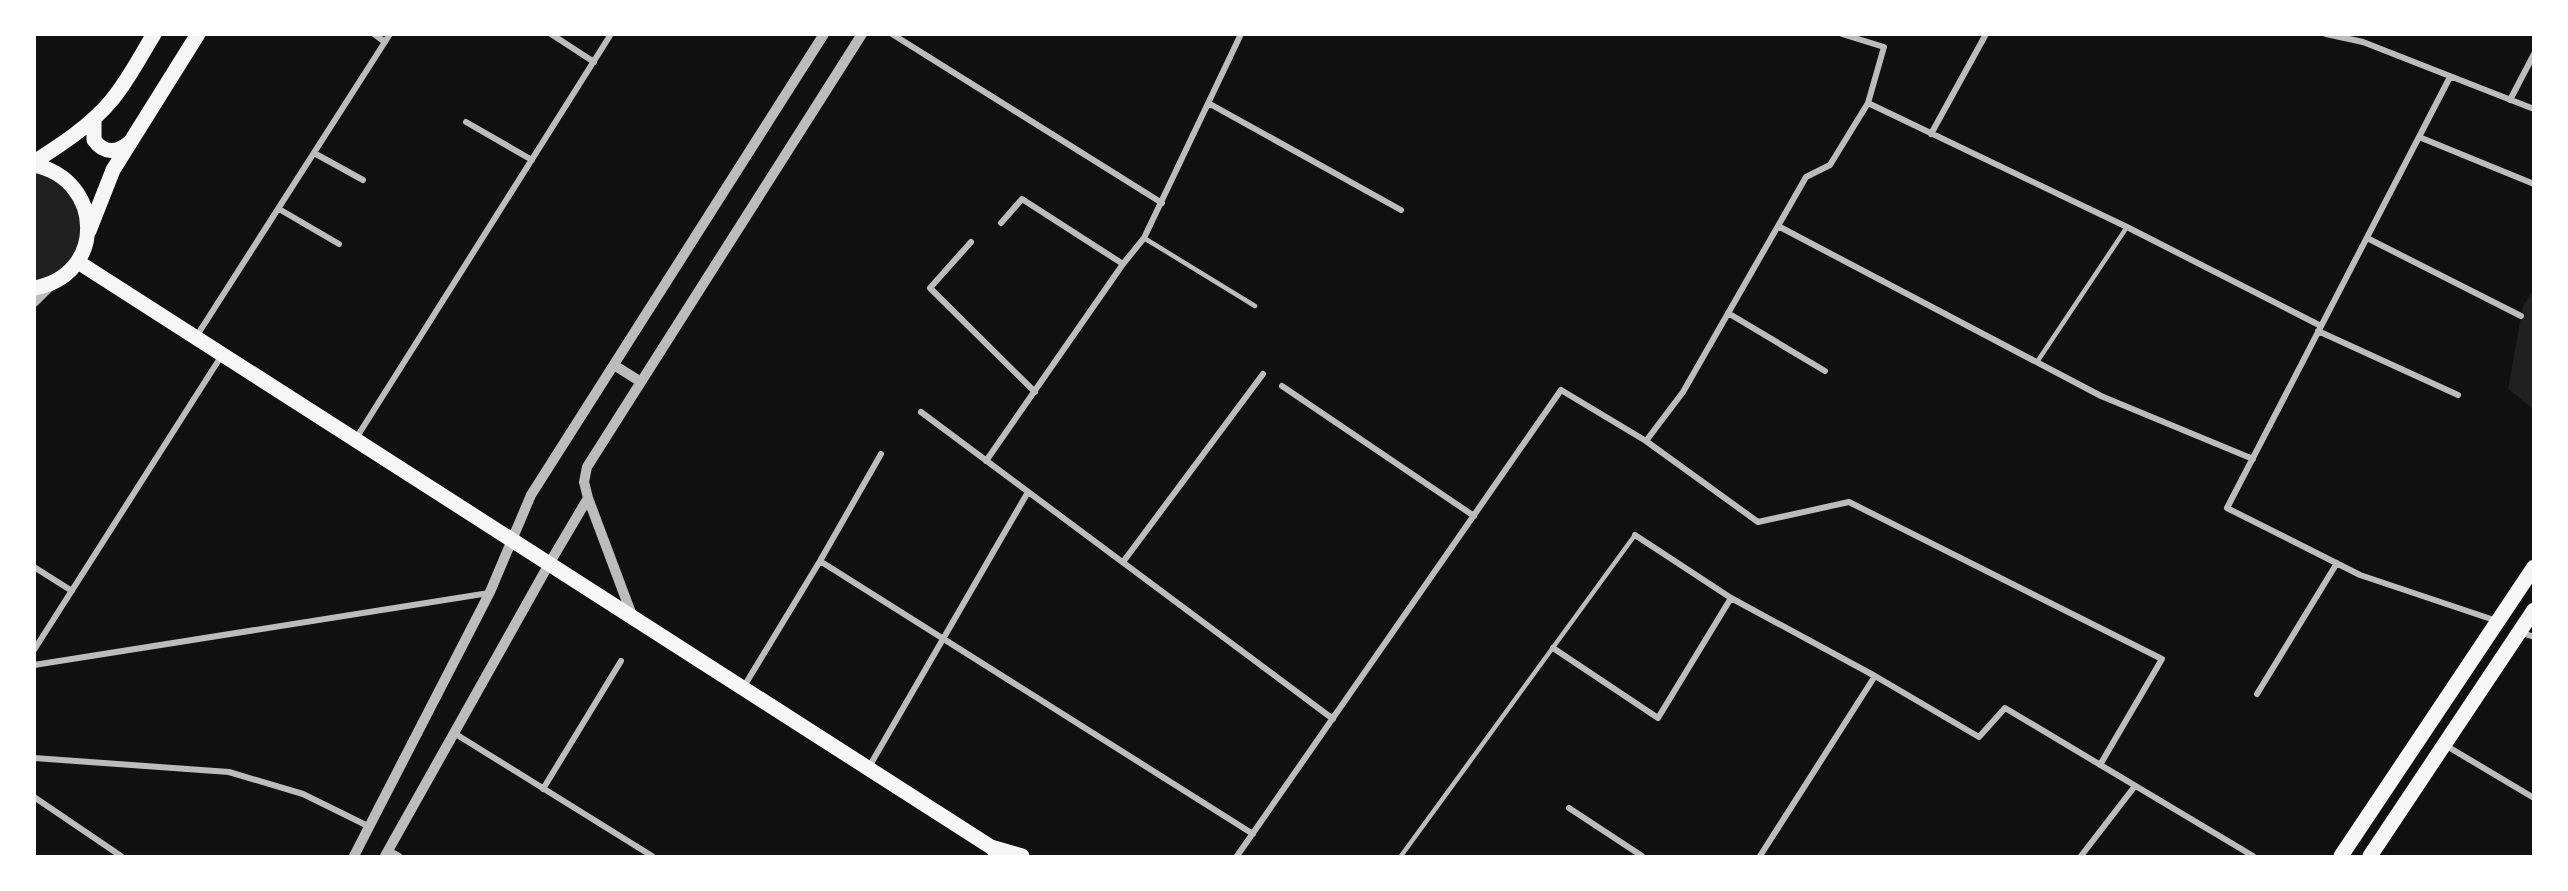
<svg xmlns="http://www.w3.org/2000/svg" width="2568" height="891" viewBox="0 0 2568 891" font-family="Signika,sans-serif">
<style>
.green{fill:#202020}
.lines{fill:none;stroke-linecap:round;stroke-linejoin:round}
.service{stroke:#bcbcbc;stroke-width:4.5}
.minor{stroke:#bcbcbc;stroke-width:6}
.tertiary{stroke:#bcbcbc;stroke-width:10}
.primary{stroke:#f5f5f5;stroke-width:15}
</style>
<rect width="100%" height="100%" fill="#111"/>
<path class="green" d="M34,171C94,187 98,268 34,281Z
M2533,291V409L2508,389L2523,306Z"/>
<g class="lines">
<path class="service" d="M1144,238L1255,306
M2037,362L2127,227
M1401,856L1635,535"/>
<path class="minor" d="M374,34L385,42
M551,34L594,62
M892,34L1162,203
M2326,34L2363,42L2534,109
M2450,77L2227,508L2360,575L2497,621
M2510,100L2534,54
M1868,103L2127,227L2321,326
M1210,104L1401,210
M466,122L532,160
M1931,134L1986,34
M2419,137L2534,184
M314,153L363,180
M279,209L339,244
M1001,223L1022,199L1123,264
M1778,226L2101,396L2253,459
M2367,238L2521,316
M971,242L930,288L1035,392
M1728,313L1825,371
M2318,331L2458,395
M196,337L390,34
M1282,386L1474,516
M921,412L1333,719
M355,440L611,34
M1646,441L1683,392L1806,177L1830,165L1868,103L1884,47L1842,34
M986,461L1123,264L1144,238L1241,34
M1635,535L1731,598L1875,676L1979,737L2005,708L2253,856
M820,561L1253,834
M1123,562L1263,374
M34,567L72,591
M2520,632L2534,637
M1553,648L1658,718L1731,598
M34,650L222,355
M34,665L489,593
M743,688L820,561L881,454
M2257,694L2337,563
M454,733L652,856
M2445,745L2534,798
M34,758L229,772L303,794L370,827
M869,767L1028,492
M543,789L621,661
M34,797L121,856
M1569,808L1642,856
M388,850L399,856
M1237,856L1561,390L1646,441L1758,522L1849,502L2162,659L2100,765
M1760,856L1875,676
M2081,856L2135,786"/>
<path class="tertiary" d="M34,302L53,283
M614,365L641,382
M633,618L588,498L584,482L587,467L862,34
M354,856L490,592L531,495L824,34
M385,856L549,564L588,498"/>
<path class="primary" d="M94,120V140C104,154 117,153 129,143
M34,162C62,144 90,126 111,101C128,81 140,57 154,34
M34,165C105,180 106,276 34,288
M89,231L113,170L198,34
M78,262L991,847L1000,856
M991,847L1022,856
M2341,856L2534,567
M2370,856L2534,610"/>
</g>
<rect width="2568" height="891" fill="none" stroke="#ffffff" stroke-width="72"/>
</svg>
